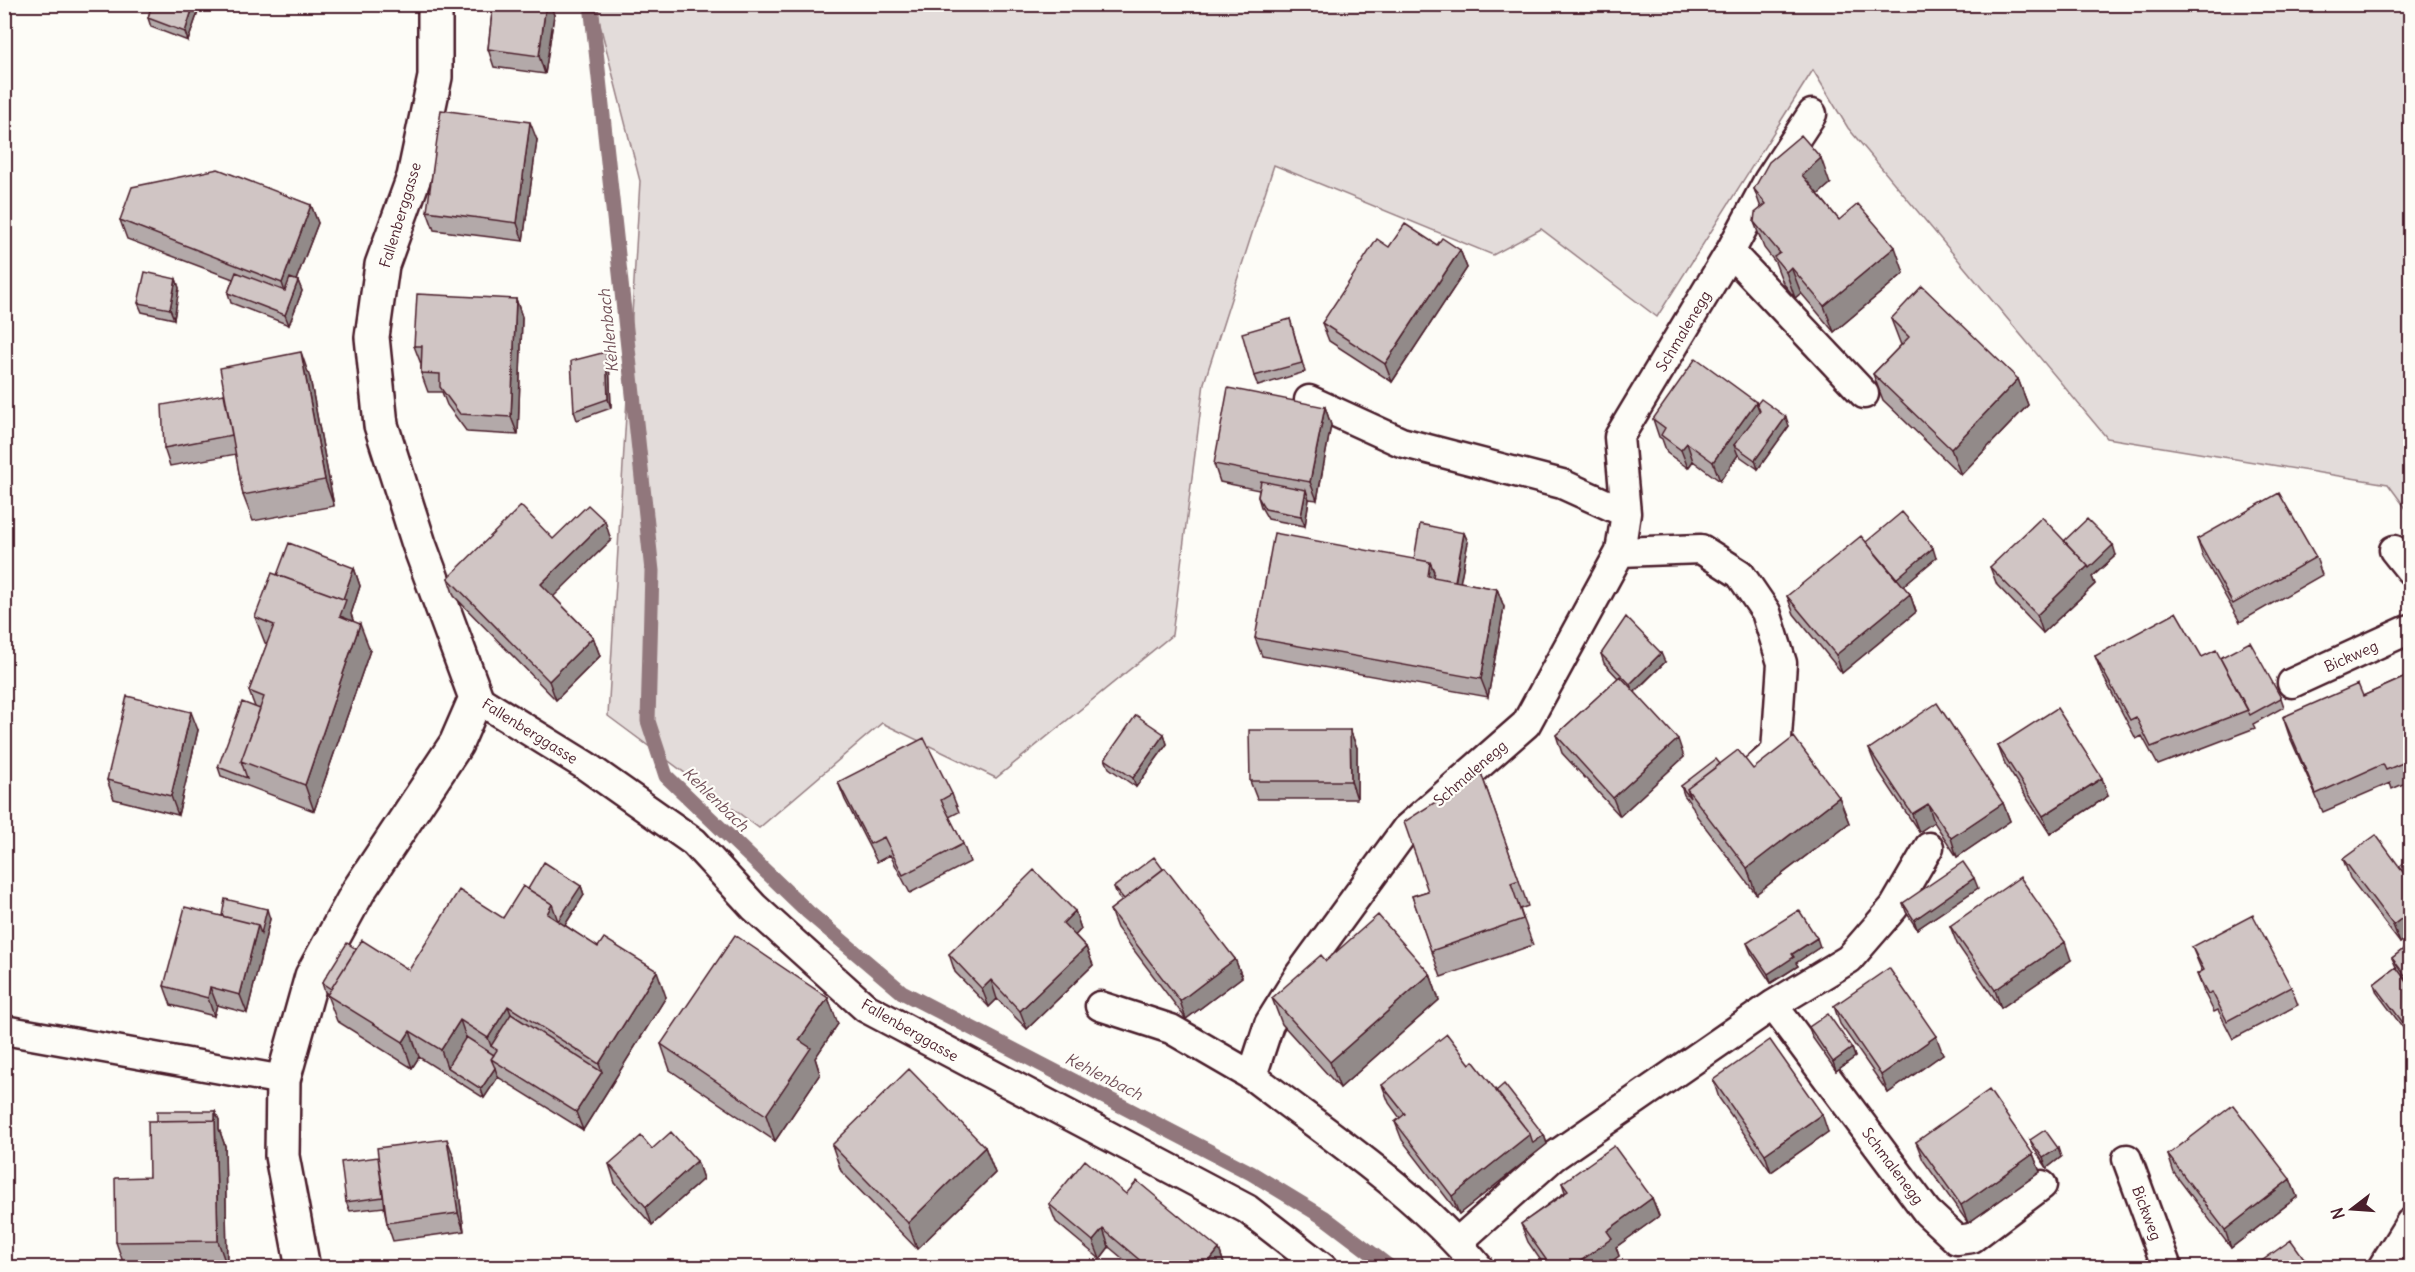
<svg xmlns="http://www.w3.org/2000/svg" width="2415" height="1272" viewBox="0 0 2415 1272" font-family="Delius,sans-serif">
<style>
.green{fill:#e3dcda;stroke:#967e82;stroke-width:1.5}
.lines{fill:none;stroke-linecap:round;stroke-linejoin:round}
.stream{stroke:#91777b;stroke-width:15}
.lane-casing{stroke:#4a1f2b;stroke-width:33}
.street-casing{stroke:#4a1f2b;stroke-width:38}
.lane{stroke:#fdfcf7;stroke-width:28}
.street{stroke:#fdfcf7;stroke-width:33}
.wall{fill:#b3a9a9;stroke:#4a1f2b;stroke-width:1.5}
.shaded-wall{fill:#928a89;stroke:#4a1f2b;stroke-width:1.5}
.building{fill:#d0c5c4;stroke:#4a1f2b;stroke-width:1.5}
.labels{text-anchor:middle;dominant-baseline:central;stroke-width:4.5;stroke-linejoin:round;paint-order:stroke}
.street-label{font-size:15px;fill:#4a1f2b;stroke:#fdfcf7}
.water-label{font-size:16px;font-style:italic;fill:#73525a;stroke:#fdfcf7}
</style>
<rect width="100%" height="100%" fill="#fdfcf7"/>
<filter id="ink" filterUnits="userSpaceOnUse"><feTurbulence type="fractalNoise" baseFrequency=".0167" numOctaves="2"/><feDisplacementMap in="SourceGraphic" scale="12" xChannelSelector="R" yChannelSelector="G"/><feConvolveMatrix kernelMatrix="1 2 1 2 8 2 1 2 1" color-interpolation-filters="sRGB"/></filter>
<g filter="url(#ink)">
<path class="green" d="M595,5H2410V514L2388,484L2107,438L1848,128L1813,70L1657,317L1541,229L1493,255L1274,165L1204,383L1172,635L996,778L882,723L759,828L608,716L640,181Z"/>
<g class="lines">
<path class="stream" d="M591,4L652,571L648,721L666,776L808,912L902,992L1251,1173L1325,1218L1391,1268"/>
<defs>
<path id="lane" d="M1730,252L1864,394
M1309,400L1401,442L1562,484L1626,513
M2394,550L2410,570
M1620,552L1701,549L1740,574L1766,612L1782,663L1776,752L1748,776
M2292,683L2410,629
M476,698L586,766L694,842L754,907L866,1008L1247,1209L1323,1268
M1773,1005L1927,1212L1957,1240L1972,1238L2042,1185
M1100,1006L1171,1029L1252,1076
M4,1030L283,1080
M2127,1159L2167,1268
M1458,1242L1553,1157L1773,1005L1849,959L1894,907L1929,847
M1479,1268C1416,1192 1330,1136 1252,1076L1269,1024L1300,974L1406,829L1526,724L1620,552L1626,513L1619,437L1730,252L1768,181L1812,114
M2382,1268L2410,1223"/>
<path id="street" d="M303,1268L282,1156L283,1080L312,976L359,890L456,744L476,698L419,544L381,425L372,337L382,265L414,177L435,77V4"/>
</defs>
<use href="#lane" class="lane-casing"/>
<use href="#street" class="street-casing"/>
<use href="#lane" class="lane"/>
<use href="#street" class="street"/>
</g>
<path class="wall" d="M152,4H197L199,9L188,41L151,27L148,18Z
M493,4H550L554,15L545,74L494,67L488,49Z
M537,140L523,241L434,230L427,211Z
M1830,184L1818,194L1839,220L1904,273L1834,332L1801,293L1795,298L1783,283L1775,262L1764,248L1754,222L1761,208L1754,189Z
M311,205L318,223L296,280L298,281L302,291L289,325L231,303L228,293L233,279L127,239L120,220Z
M1437,245L1460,250L1467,268L1392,382L1329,341L1322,323L1389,247Z
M176,279L179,288L174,319L142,312L138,303Z
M516,299L522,317L518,435L467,432L447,405L442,392H428L421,373V364L414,346Z
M1290,319L1305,372L1258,386L1254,376Z
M1891,319L2018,379L2028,405L1961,475L1883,400L1873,374L1901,345Z
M609,361L611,408L577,420L574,411Z
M310,378L334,506L253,521L243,495L236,454L170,466L164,448L224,394Z
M1756,402L1757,404L1789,426L1758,469L1738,455L1720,481L1693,461L1688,468L1667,453L1662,439L1659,437L1653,419Z
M1325,407L1331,425L1317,500L1309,499L1305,526L1268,519L1261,507L1258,497L1259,490L1220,482L1214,464Z
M1464,533L1468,542L1460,582L1497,589L1504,607L1488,697L1262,656L1255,638L1414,559Z
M2197,539L2316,557L2322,575L2240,622L2203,557Z
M611,540L553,596L593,637L600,656L556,700L454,596L448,578Z
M2064,541L2116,555L2092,577L2095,584L2043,633L1997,585L1990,567Z
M1866,542L1936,558L1902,586L1910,594L1916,612L1842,673L1794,614L1787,596Z
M354,568L360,586L351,614L353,621L370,650L314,811L221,776L218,767L255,707L249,691L267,644L265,643L255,617L277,575Z
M1601,654L1665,662L1635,692L1684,757L1620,816L1562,753L1556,735L1618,678L1604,663Z
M2095,656L2220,658L2281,698L2284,707L2253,724L2255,728L2158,765L2142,736L2136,739L2102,674Z
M2410,675V781L2392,789L2390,783L2323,812L2289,735L2283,717L2363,696Z
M198,730L178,815L114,799L107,780Z
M1350,730L1357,748V799H1257L1250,781Z
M1164,734L1167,744L1136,787L1109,768L1105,759Z
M1998,746L2108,796L2050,834L2005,764Z
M1869,749L2003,803L2010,821L1957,857L1934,822L1919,832L1876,767Z
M1720,764L1753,769L1839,797L1849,823L1756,894L1696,815L1693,807L1684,795L1681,786Z
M1481,773L1528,906L1520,909L1533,945L1441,977L1412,896L1428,891Z
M838,782L952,794L959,812L949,817L963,844L970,862L910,893L890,855L877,862L845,800Z
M2410,858V1037L2377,993L2374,984L2396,967L2392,958L2409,945L2406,938L2400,943L2350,878L2343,859L2399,867Z
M1163,869L1235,959L1242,977L1186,1019L1117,928L1110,910L1122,901L1118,897L1114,887Z
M581,886L584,895L565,925L666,997L583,1130L498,1077L484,1098L419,1057L412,1068L337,1021L327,995L328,994L325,992L322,983L356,949L409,970L503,918L528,889Z
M1978,888L1917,929L1906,912L1903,903Z
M1075,911L1081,929L1075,935L1086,947L1093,965L1027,1029L997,999L989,1007L955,972L949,954Z
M222,916L270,919L247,1013L217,1005L214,1016L171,1005L164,986Z
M1950,926L2071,960L2001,1008L1957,944Z
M1747,943L1820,947L1796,963L1798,966L1771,983L1751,953Z
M2192,947L2291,987L2298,1005L2233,1039L2218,1010L2214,1012L2204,992L2197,974L2202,971Z
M1326,961L1430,974L1439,1000L1340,1088L1282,1024L1272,998Z
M828,998L838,1024L815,1058L820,1074L775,1141L670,1070L661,1044Z
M1834,1006L1943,1054L1888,1093L1840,1024Z
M1809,1027L1852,1048L1855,1057L1836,1071L1812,1037Z
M1470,1064L1496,1091L1544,1135L1547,1144L1459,1214L1402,1140L1395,1122L1400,1118L1389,1103L1382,1085Z
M1713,1080L1828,1132L1771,1172L1719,1098Z
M215,1111L219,1120V1129L225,1146L227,1267L125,1268L116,1242L149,1177L157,1121Z
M2030,1140L2061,1157L2047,1168L2034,1149Z
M1916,1142L2033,1154L2040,1172L1968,1223L1923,1160Z
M832,1145L985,1147L995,1173L917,1249L841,1171Z
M652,1149L697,1161L703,1179L652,1225L615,1183L609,1164Z
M2168,1155L2290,1179L2297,1197L2231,1248L2174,1173Z
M454,1157L464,1231L393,1241L387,1223L384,1207L350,1211L346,1202Z
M1562,1183L1652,1198L1659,1216L1616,1247L1619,1256L1603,1268H1546L1528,1242L1521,1224L1565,1192Z
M1126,1194L1219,1249L1225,1267L1134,1268L1109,1247L1100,1259L1056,1222L1049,1204Z"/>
<path class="shaded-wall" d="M194,4H197L199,9L188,41L185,32Z
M546,4H550L554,15L545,74L539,56Z
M530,122L537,140L523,241L517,223Z
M1821,158L1830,184L1811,201L1802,175Z
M311,205L318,223L288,301L282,283Z
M1895,247L1904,273L1834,332L1824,306Z
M1460,250L1467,268L1392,382L1385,364Z
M1791,267L1801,293L1795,298L1786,272Z
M176,279L179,288L174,319L170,309Z
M298,281L302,291L289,325L285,315Z
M516,299L522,317L518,435L511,417Z
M301,352L310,378L334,506L325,480Z
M606,352L609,361L611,408L608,399Z
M2018,379L2028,405L1961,475L1951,449Z
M1756,402L1763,420L1734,445L1738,455L1720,481L1713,462Z
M1325,407L1331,425L1317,500L1310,482Z
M1786,417L1789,426L1758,469L1755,460Z
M1687,443L1693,461L1688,468L1681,450Z
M1306,490L1309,499L1305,526L1301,516Z
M605,521L611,540L548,602L541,584Z
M1464,533L1468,542L1457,599L1454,590Z
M2113,545L2116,555L2092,577L2095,584L2043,633L2037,615L2088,566Z
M1933,548L1936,558L1898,590L1894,580Z
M1430,562L1437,580L1428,576Z
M354,568L360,586L351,614L355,626L340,616V606Z
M1497,589L1504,607L1488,697L1481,679Z
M1910,594L1916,612L1842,673L1836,655Z
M360,624L370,650L314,811L305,785Z
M593,637L600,656L556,700L549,681Z
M1661,653L1665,662L1633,693L1630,684Z
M191,712L198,730L178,815L171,796Z
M1350,730L1357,748V799L1351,781Z
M1164,734L1167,744L1136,787L1133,778Z
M1678,739L1684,757L1620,816L1613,798Z
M2102,778L2108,796L2050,834L2043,816Z
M1839,797L1849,823L1756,894L1747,868Z
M2003,803L2010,821L1957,857L1951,838Z
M1928,804L1934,822L1919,832L1912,814Z
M1974,878L1978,888L1917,929L1914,920Z
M581,886L584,895L556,939L547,914L552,904Z
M267,909L270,919L247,1013L240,995L258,925Z
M1075,911L1081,929L1070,941L1063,923Z
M2410,912V935L2405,934L2406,938L2400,943L2393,925Z
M1817,938L1820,947L1796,963L1798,966L1771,983L1768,974L1792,954Z
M2065,942L2071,960L2001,1008L1995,990Z
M1086,947L1093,965L1027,1029L1020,1011Z
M1235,959L1242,977L1186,1019L1180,1001Z
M657,971L666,997L583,1130L576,1112L602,1072L599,1064Z
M1430,974L1439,1000L1340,1088L1330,1062Z
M991,980L997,999L989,1007L982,989Z
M210,987L217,1005L214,1016L208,998Z
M828,998L838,1024L815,1058L820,1074L775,1141L766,1115L799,1040Z
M508,1006L518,1032L497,1050L491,1046L488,1038Z
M460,1020L469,1046L447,1067L441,1050Z
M410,1031L419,1057L412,1068L403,1042Z
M1936,1036L1943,1054L1888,1093L1881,1075Z
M1852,1048L1855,1057L1836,1071L1833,1062Z
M495,1068L498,1077L484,1098L481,1089Z
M215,1111L219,1120V1129L225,1146L227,1267L218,1241Z
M1822,1114L1828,1132L1771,1172L1765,1154Z
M1530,1134L1544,1135L1547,1144L1459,1214L1452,1196Z
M447,1139L454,1157L464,1231L458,1213Z
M985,1147L995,1173L917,1249L908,1223Z
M2058,1148L2061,1157L2047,1168L2043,1158Z
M2033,1154L2040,1172L1968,1223L1961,1205Z
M697,1161L703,1179L652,1225L646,1207Z
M2290,1179L2297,1197L2231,1248L2225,1230Z
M1652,1198L1659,1216L1616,1247L1619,1256L1603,1268H1571L1607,1231Z
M1103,1229L1109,1247L1100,1259L1093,1241Z
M1219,1249L1225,1267L1204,1268Z"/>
<path class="building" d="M152,4H194L185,32L148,18Z
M493,4H546L539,56L488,49Z
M441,110L530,122L517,223L427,211Z
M1801,135L1821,158L1802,175L1839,220L1858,204L1895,247L1824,306L1791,267L1786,272L1774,257L1780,253L1754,222L1755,213L1766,204L1754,189L1769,162Z
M218,169L311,205L282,283L120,220L132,187Z
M1405,224L1437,245L1442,238L1460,250L1385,364L1322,323L1377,239L1389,247Z
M145,272L176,279L170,309L138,303Z
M236,272L285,291L290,278L298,281L285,315L228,293Z
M1922,286L2018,379L1951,449L1873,374L1909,337L1891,319Z
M417,294L516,299L511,417L460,414L440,387V374L421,373L422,346H414Z
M1290,319L1302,363L1254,376L1242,333Z
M301,352L325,480L243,495L220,368Z
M606,352L608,399L574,411L571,361Z
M1696,358L1756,402L1713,462L1687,443L1681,450L1661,435L1665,428L1653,419Z
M1228,388L1325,407L1310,482L1214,464Z
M224,394L232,435L164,448L162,405Z
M1761,399L1786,417L1755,460L1734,445L1760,411L1757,404Z
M1261,481L1306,490L1301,516L1265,509L1258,497Z
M2279,493L2316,557L2233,604L2197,539Z
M588,505L605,521L541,584L593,637L549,681L448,578L521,506L553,539Z
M1902,512L1933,548L1896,579L1866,542Z
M2042,517L2088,566L2037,615L1990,567Z
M2087,519L2113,545L2089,568L2088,566L2064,541Z
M1420,524L1464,533L1455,581L1433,577L1434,571L1430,562L1414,559Z
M1274,533L1430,562L1428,576L1497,589L1481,679L1255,638Z
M1861,536L1910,594L1836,655L1787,596Z
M289,543L354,568L343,599L277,575Z
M272,573L346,600L340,616L360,624L305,785L241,761L264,697L249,691L274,625L255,617Z
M2176,612L2202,657L2216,650L2248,710L2151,747L2136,717L2130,720L2095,656Z
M1626,617L1661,653L1630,684L1601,654Z
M2250,642L2281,698L2250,715L2220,658Z
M2410,675V760L2386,770L2383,764L2316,794L2283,717L2358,684L2363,696Z
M1620,676L1678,739L1613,798L1556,735Z
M127,696L191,712L171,796L107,780Z
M242,702L260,709L241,761L247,778L218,767Z
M1937,703L2003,803L1951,838L1928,804L1912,814L1869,749Z
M2057,708L2102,778L2043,816L1998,746Z
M1136,715L1164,734L1133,778L1105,759Z
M1249,730H1350L1351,781H1250Z
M1794,737L1839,797L1747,868L1687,789L1738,750L1753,769Z
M924,738L952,794L941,800L963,844L903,875L884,837L870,844L838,782Z
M1716,759L1720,764L1687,789L1690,798L1681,786Z
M1481,773L1519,880L1511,883L1523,919L1431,951L1412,896L1428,891L1404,822Z
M2376,835L2410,881V912L2393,925L2343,859Z
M1154,857L1163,869L1124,899L1114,887Z
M2410,858V881L2399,867Z
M544,862L581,886L558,921L552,904L528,889Z
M1963,862L1974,878L1914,920L1903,903Z
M1165,868L1235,959L1180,1001L1110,910Z
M1034,870L1075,911L1063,923L1086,947L1020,1011L991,980L982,989L949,954Z
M2020,877L2065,942L1995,990L1950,926Z
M523,886L552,904L547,914L598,947L604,938L657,971L599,1064L508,1006L488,1038L460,1020L441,1050L410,1031L403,1042L327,995L362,940L409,970L459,890L503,918Z
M225,899L267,909L261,934L258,925L222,916Z
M185,907L258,925L240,995L210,987L208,998L164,986Z
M1799,910L1817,938L1792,954L1794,957L1768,974L1747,943Z
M1378,915L1430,974L1330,1062L1272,998L1321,955L1326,961Z
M2253,915L2291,987L2227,1021L2212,992L2208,994L2197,974L2204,970L2192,947Z
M2410,930V942L2405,934Z
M735,935L828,998L799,1040L811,1048L766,1115L661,1044Z
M347,943L356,949L331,989L322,983Z
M2410,944V982L2392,958Z
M2396,967L2410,986V1032L2374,984Z
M1889,968L1936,1036L1881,1075L1834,1006Z
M511,1014L602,1072L576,1112L491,1059L497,1050L491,1046Z
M1828,1014L1852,1048L1833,1062L1809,1027Z
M1447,1034L1470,1064L1473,1061L1530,1134L1452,1196L1395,1122L1405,1114L1382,1085Z
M466,1037L494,1055L491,1059L495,1068L481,1089L447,1067Z
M1770,1040L1822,1114L1765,1154L1713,1080Z
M909,1069L985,1147L908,1223L832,1145Z
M1504,1084L1544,1135L1533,1143L1530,1134L1496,1091Z
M1989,1090L2033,1154L1961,1205L1916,1142Z
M2233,1105L2290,1179L2225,1230L2168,1155Z
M157,1111H215V1120L157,1121Z
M215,1120L218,1241L116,1242L115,1178L149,1177L148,1121Z
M2045,1130L2058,1148L2043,1158L2030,1140Z
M671,1132L697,1161L646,1207L609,1164L641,1136L652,1149Z
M447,1139L458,1213L387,1223L377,1148Z
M1614,1146L1652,1198L1607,1231L1612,1238L1571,1268H1552L1521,1224L1568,1191L1562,1183Z
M378,1157L383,1197L346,1202L341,1162Z
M1085,1160L1126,1194L1137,1181L1219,1249L1204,1268H1149L1103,1229L1093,1241L1049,1204Z
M2291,1240L2311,1268H2252Z"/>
</g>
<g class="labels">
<g class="street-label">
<text transform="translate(400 215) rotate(-73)">Fallenberggasse</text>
<text transform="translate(1683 331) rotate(-59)">Schmalenegg</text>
<text transform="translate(2351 656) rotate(-24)">Bickweg</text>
<text transform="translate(530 731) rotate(32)">Fallenberggasse</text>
<text transform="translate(1470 773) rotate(-41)">Schmalenegg</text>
<text transform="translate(910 1030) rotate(30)">Fallenberggasse</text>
<text transform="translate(1893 1166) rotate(53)">Schmalenegg</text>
<text transform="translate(2147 1213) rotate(69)">Bickweg</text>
</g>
<g class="water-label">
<text transform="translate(608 331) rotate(-96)">Kehlenbach</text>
<text transform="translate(716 799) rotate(44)">Kehlenbach</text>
<text transform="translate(1104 1076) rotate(27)">Kehlenbach</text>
</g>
</g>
<rect width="2415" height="1272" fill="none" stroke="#fdfcf7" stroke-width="24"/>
<rect x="12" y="12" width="2391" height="1248" fill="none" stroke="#4a1f2b" stroke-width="2" filter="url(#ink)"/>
<g transform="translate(2352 1209) rotate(253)" stroke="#fdfcf7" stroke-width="4.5" paint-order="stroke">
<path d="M0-4.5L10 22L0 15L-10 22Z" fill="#4a1f2b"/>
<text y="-9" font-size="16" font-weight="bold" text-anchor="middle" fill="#4a1f2b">N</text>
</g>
</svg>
